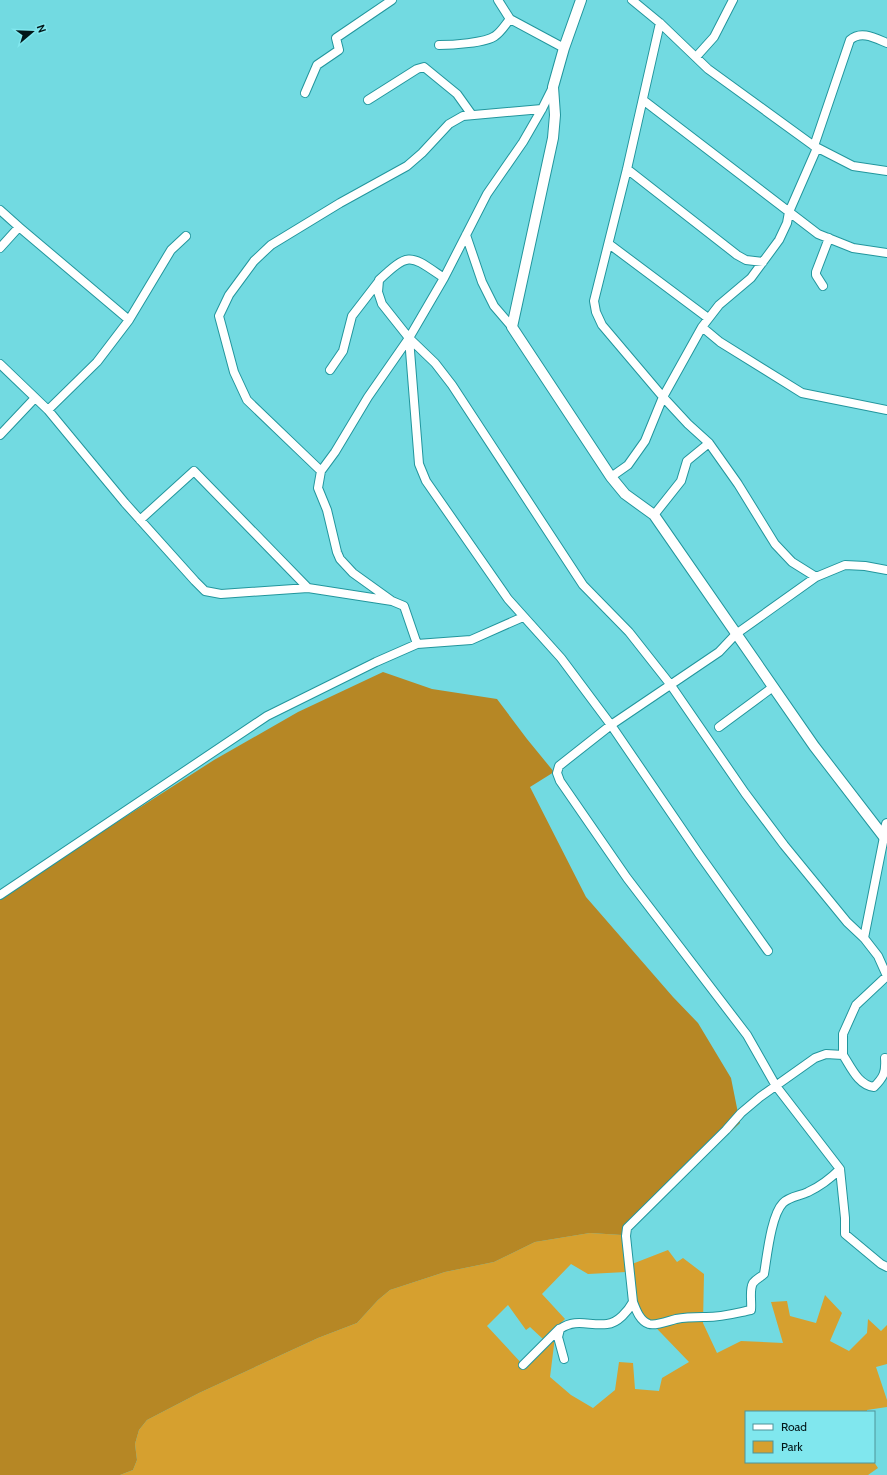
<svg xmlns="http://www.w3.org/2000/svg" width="887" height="1475" viewBox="0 0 887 1475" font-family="Cabin,sans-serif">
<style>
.green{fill:#d6a02f}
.forest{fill:#b68725}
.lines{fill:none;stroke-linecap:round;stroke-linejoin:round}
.minor-casing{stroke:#22969d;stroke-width:10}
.tertiary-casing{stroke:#22969d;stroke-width:12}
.minor{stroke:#fff;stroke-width:8}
.tertiary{stroke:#fff;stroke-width:10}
</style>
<rect width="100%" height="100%" fill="#72dae1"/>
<path class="green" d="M590,1233L622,1235L626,1272L588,1274L571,1264L542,1294L565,1319L544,1340L530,1327L526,1330L508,1305L487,1326L525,1367L555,1337L550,1377L571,1395L593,1408L615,1390L619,1362L633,1363L635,1389L659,1391L662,1378L689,1362L637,1308L632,1264L668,1250L677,1262L683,1258L704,1274L703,1323L717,1353L741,1341L783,1343L771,1302L787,1301L790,1316L816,1323L825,1295L842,1313L830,1341L849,1351L867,1333L868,1319L881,1331L887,1325V1364L876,1367L887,1400V1407L867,1410V1412H746V1462H874L878,1468L868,1475H120L133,1470L137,1460L135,1444L139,1430L147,1420L199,1393L318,1338L357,1323L378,1300L390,1290L445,1272L494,1262L535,1242Z"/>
<path class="forest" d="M383,672L432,689L497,699L527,739L554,772L530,787L586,897L673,997L698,1023L731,1078L740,1123L622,1235L590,1233L535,1242L494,1262L445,1272L390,1290L378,1300L357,1323L318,1338L199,1393L147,1420L139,1430L135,1444L137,1460L133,1470L120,1475H0V897L214,760L298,712Z"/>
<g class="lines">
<defs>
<path id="minor" d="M498,0L510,19L564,48
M632,0L660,23L708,69L814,146L853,166L887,171
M660,23L627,169L594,301L596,312L602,325L663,397L688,424L709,443L738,484L775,544L792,562L816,577
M439,45C451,45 486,43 495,36C501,32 505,25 510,19
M696,57L714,37L733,0
M305,93L317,65L339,50L336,38L392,0
M368,100L417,69L424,67L457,94L472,115
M643,100L818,234L853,248L887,253
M814,146L850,40C861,30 875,38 887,43
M627,169L737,255L746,260L763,262
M0,210L19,227L129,320
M466,235L482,282L494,306L512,327
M609,244L708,318
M0,248L19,227
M444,278C410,255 410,251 379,280L378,292L382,304L409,338L435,363L452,385L583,585L629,632L670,684L745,793L784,845L847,922L864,938L878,956L887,976
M823,286L816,275V272L829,238
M702,327L720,342L802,393L887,410
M409,338L419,464L426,481L508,599L561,658L611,725L699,854L768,951
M0,364L48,410L125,503L195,581L205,591L221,594L308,588L392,601L404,606L417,644
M330,370L343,351L352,316L379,281
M48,410L97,362L129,320L171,250L186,236
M0,435L35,398
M321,471L247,400L234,372L219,316L229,295L254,261L271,245L340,203L407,166L422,153L449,124L463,116L542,109
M611,477L628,465L645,441L663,397L702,327L719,305L751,278L779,240L787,223L789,212L817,148
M654,515L681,481L687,461L709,443
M140,520L194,471L308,588
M887,570L865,566L845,565L816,577L736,634L719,652L611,725L559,766L557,773L560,781L627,878L747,1035L776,1086L840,1169L845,1218V1234L881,1264L887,1267
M392,601L353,573L340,559L337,552L327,510L318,488L321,471L335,452L368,397L409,338L444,278L487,194L523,142L542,109L553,87
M719,727L773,687
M0,895L267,716L376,662L417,644L471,640L523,617
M864,938L884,837
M843,1055C851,1067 858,1085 874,1087C884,1077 886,1072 885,1058
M633,1302C636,1310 640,1321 649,1324C656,1326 668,1321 676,1319C686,1317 693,1317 703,1317C719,1318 736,1313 751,1310C752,1301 749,1290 753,1283C756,1279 761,1277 764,1274C767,1257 771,1215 783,1203C790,1196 800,1196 808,1192C821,1186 829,1180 840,1169
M564,1359L558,1337L560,1329C576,1318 589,1326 607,1324C618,1323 628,1311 633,1302L626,1236L627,1228L726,1130L741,1113L760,1097L815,1058L826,1054L843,1055V1034L856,1005L887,976
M523,1365L559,1329"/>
<path id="tertiary" d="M581,0L564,48L553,87L555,115L553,138L512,327L611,477L625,494L654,515L814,746L884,837
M884,837L887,824"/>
</defs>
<use href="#minor" class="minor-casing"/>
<use href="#tertiary" class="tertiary-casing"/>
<use href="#minor" class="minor"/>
<use href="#tertiary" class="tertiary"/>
</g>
<rect x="745" y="1411" width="130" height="52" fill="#80e7ee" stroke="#4e9499"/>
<rect x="753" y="1424" width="20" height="6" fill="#ffffff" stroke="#4e9499"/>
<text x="781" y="1431" font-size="12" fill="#021719">Road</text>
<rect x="753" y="1441" width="20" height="12" fill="#d6a02f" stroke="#4e9499"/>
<text x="781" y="1451" font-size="12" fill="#021719">Park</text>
<g transform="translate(32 32) rotate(71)" stroke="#80e7ee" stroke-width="3" paint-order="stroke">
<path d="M0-3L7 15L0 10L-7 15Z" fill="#021719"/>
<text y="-6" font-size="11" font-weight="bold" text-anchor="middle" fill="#021719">N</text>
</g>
</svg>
